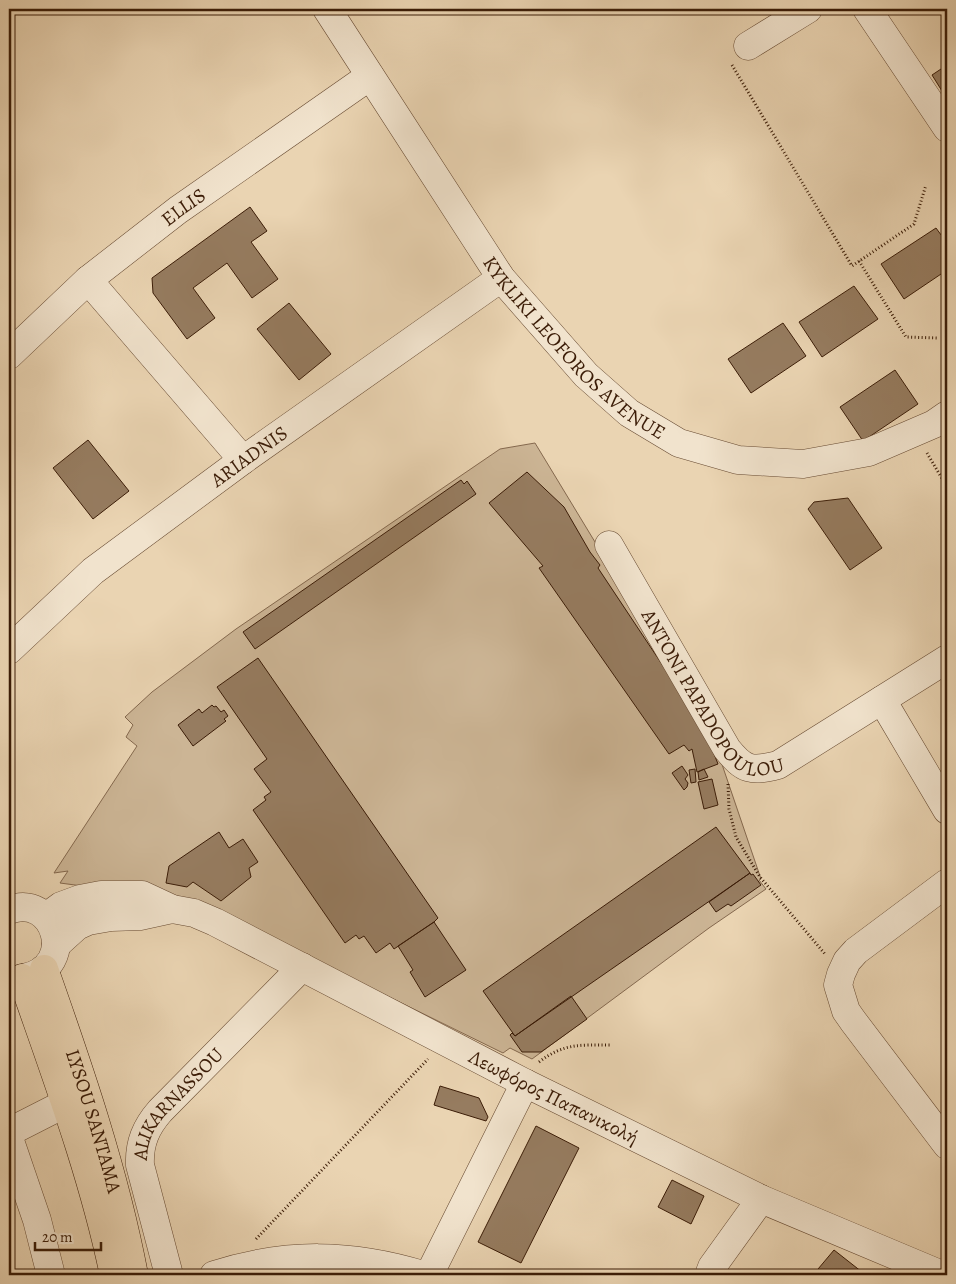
<svg xmlns="http://www.w3.org/2000/svg" width="956" height="1284" viewBox="0 0 956 1284" font-family="Alegreya,serif">
<style>
.green{fill:#ccb595;stroke:#84684e}
.building{fill:#967c60;stroke:#3b1c07}
.lines{fill:none;stroke-linecap:round;stroke-linejoin:round}
.minor-casing{stroke:#674a32;stroke-width:29}
.major-casing{stroke:#3b1c07;stroke-width:29}
.path{stroke:#3b1c07;stroke-width:3;stroke-dasharray:1 2.5;stroke-linecap:butt}
.minor{stroke:#f1e3cd;stroke-width:28}
.major{stroke:#ead4b2;stroke-width:28}
.labels{text-anchor:middle;dominant-baseline:central;stroke-width:5;stroke-linejoin:round;paint-order:stroke}
.street-label{font-size:20px;fill:#3b1c07;stroke:#f1e3cd}
</style>
<rect width="100%" height="100%" fill="#ead4b2"/>
<filter id="stains"><feTurbulence type="fractalNoise" baseFrequency=".004" numOctaves="4"/><feColorMatrix values="0 0 0 0 .2 0 0 0 0 .09 0 0 0 0 .02 0 0 0 .5 -.17"/></filter>
<radialGradient id="worn" r=".72"><stop offset=".6" stop-color="#630" stop-opacity="0"/><stop offset="1" stop-color="#630" stop-opacity=".3"/></radialGradient>
<path class="green" d="M535,443L712,735L761,879L759,880L766,889L709,928L532,1059L510,1048L503,1053L194,901L60,883L68,871L54,873L137,746L126,737L133,725L125,717L152,692L236,629L500,449Z"/>
<path class="building" d="M947,65V99L932,75Z
M250,207L267,231L251,242L278,279L252,298L227,263L193,288L215,318L187,339L153,293L152,278Z
M936,228L947,243V270L904,299L881,264Z
M854,286L878,319L822,357L799,322Z
M289,303L331,354L299,380L257,329Z
M783,323L806,356L751,393L728,359Z
M895,370L918,404L863,441L840,407Z
M88,440L129,491L93,519L53,468Z
M527,472L564,507L590,552L600,565L598,568L703,726L718,764L697,772L692,749L689,751L684,745L669,754L539,568L543,566L489,503Z
M461,480L464,484L467,481L476,494L255,649L243,632Z
M848,498L882,548L850,570L808,509L814,502Z
M258,658L438,918L434,922L394,949L390,943L376,953L364,936L359,939L356,935L345,943L253,810L266,800L264,797L271,792L254,769L267,759L217,687Z
M212,705L214,707L216,706L221,712L224,710L228,716L224,719L226,721L193,746L178,725L199,709L202,713Z
M682,766L688,775L685,779L688,783L687,787L684,790L672,773Z
M695,769L696,782L691,783L689,770Z
M704,769L708,777L699,780L698,772Z
M712,779L718,805L704,809L698,782Z
M716,827L750,873L515,1036L483,991Z
M219,832L229,848L243,839L258,862L249,868L251,877L221,901L193,882L187,887L166,883L169,866Z
M750,873L751,875L753,874L761,885L731,906L728,904L716,912L709,902Z
M434,922L466,970L425,997L410,972L413,970L398,946Z
M571,996L587,1019L541,1052H522L510,1035L512,1033L515,1036Z
M440,1086L479,1098L488,1117L486,1121L434,1105Z
M536,1126L579,1148L521,1263L478,1242Z
M672,1180L704,1196L691,1224L658,1207Z
M834,1250L862,1272L859,1275H813Z"/>
<g class="lines">
<defs>
<g id="minor">
<path id="s1" d="M327,9L501,278L586,375L629,413L679,443L738,460L803,464L869,452L934,424L947,415"/>
<path d="M867,9L947,128"/>
<path d="M748,46L808,9"/>
<path d="M88,280L243,460"/>
<path id="s2" d="M9,355L88,280L178,210L370,76"/>
<path id="s3" d="M609,545L727,749C744,770 751,772 778,765L947,659"/>
<path id="s4" d="M9,650L93,571L243,460L501,278"/>
<path d="M882,700L947,810"/>
<path d="M947,883L856,951L847,961L841,974L838,985L846,1011L853,1021L947,1145"/>
<path d="M9,910C54,892 80,966 24,978"/>
<path id="s5" d="M46,917L61,906L80,899L101,895H142L172,909L194,913L215,922L525,1083L761,1199L942,1275"/>
<path d="M56,945L77,926L88,921L111,917L140,916L172,909"/>
<path d="M9,1132L66,1103"/>
<path d="M9,1138L37,1220L51,1275"/>
<path id="s6" d="M169,1275L140,1165C139,1143 146,1127 160,1111L302,967"/>
<path d="M214,1275C286,1252 351,1253 423,1275"/>
<path d="M429,1275L525,1083"/>
<path d="M709,1275L712,1267L761,1199"/>
</g>
<g id="major">
<path id="s7" d="M44,969C80,1071 114,1170 134,1275"/>
<path d="M22,978C56,1076 93,1174 114,1275"/>
</g>
</defs>
<use href="#minor" class="minor-casing"/>
<use href="#major" class="major-casing"/>
<path class="path" d="M732,65L852,266L914,224L926,185
M859,261L906,337L937,338
M927,453L947,487
M728,784L729,809L736,837L760,877L825,954
M539,1062C564,1043 580,1045 611,1045
M256,1239L428,1059"/>
<use href="#minor" class="minor"/>
<use href="#major" class="major"/>
</g>
<g class="labels">
<g class="street-label">
<text stroke="none"><textPath href="#s2" startOffset="229">ELLIS</textPath></text>
<text stroke="none"><textPath href="#s1" startOffset="422">KYKLIKI LEOFOROS AVENUE</textPath></text>
<text stroke="none"><textPath href="#s4" startOffset="309">ARIADNIS</textPath></text>
<text stroke="none"><textPath href="#s3" startOffset="188">ANTONI PAPADOPOULOU</textPath></text>
<text stroke="none"><textPath href="#s5" startOffset="561">Λεωφόρος Παπανικολή</textPath></text>
<text stroke="none"><textPath href="#s6" startOffset="188">ALIKARNASSOU</textPath></text>
<text stroke="none"><textPath href="#s7" startOffset="160">LYSOU SANTAMA</textPath></text>
</g>
</g>
<rect width="956" height="1284" fill="none" stroke="#ead4b2" stroke-width="30"/>
<rect x="10" y="10" width="936" height="1264" fill="none" stroke="#3b1c07" stroke-width="2.5"/>
<rect x="15" y="15" width="926" height="1254" fill="none" stroke="#3b1c07"/>
<path d="M35 1242v8h66v-8" fill="none" stroke="#3b1c07" stroke-width="2.5"/>
<text x="42" y="1242" font-size="15" fill="#3b1c07" stroke="#f1e3cd" stroke-width="4" paint-order="stroke">20 m</text>
<rect width="100%" height="100%" filter="url(#stains)"/>
<rect width="100%" height="100%" fill="url(#worn)"/>
</svg>
